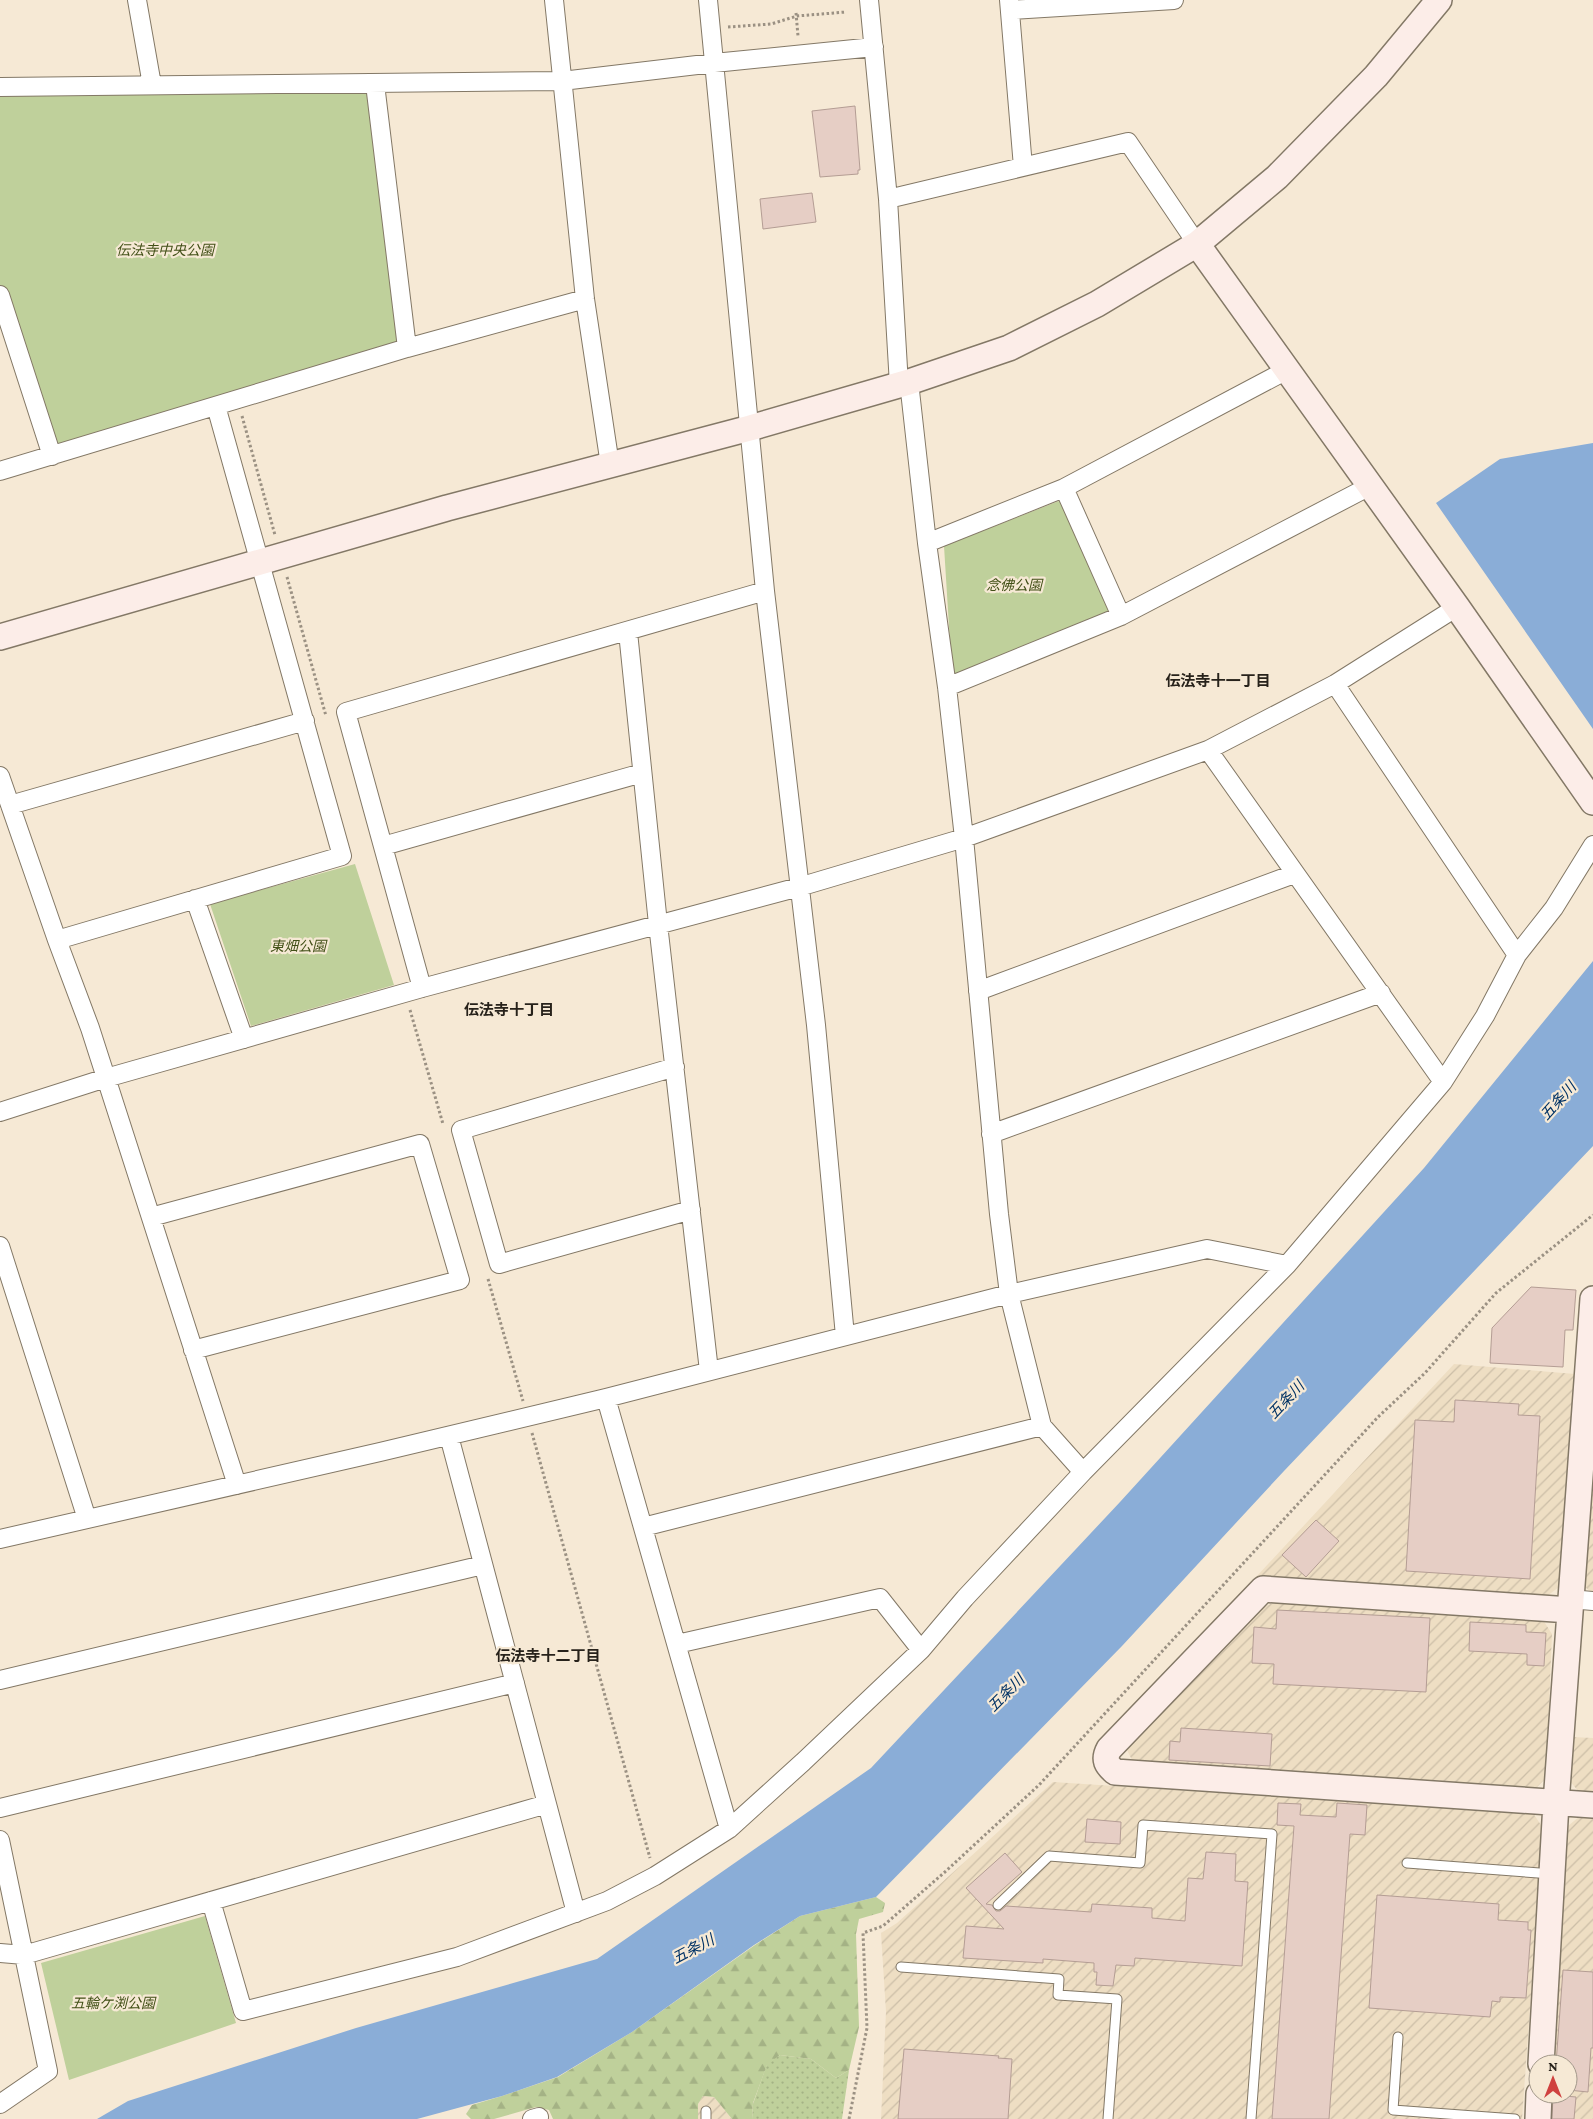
<svg xmlns="http://www.w3.org/2000/svg" width="1593" height="2119" viewBox="0 0 1593 2119" font-family="'Crimson Pro','Noto Sans JP',serif">
<style>
.industrial{fill:url(#industrial-furrows)}
.grass{fill:url(#grass-dots)}
.forest{fill:url(#forest-firs)}
.green{fill:#bfd09b}
.water{fill:#8aadd7}
.building{fill:#e6cec5;stroke:#b49d94}
.lines{fill:none;stroke-linecap:round;stroke-linejoin:round}
.lane-casing{stroke:#837866;stroke-width:11}
.street-casing{stroke:#837866;stroke-width:20}
.secondary-casing{stroke:#837866;stroke-width:28}
.path{stroke:#9b9183;stroke-width:3;stroke-dasharray:2.5 2.5;stroke-linecap:butt}
.lane{stroke:#fff;stroke-width:9}
.street{stroke:#fff;stroke-width:18}
.secondary{stroke:#fcede8;stroke-width:25}
.labels{text-anchor:middle;dominant-baseline:central;stroke-width:4.5;stroke-linejoin:round;paint-order:stroke}
.park-label{font-size:14px;font-style:italic;fill:#425017;stroke:#f6e9d5}
.neighbourhood-label{font-size:15px;font-weight:bold;fill:#27221b;stroke:#f6e9d5}
.water-label{font-size:15px;font-style:italic;fill:#003265;stroke:#f6e9d5}
</style>
<defs>
<pattern id="industrial-furrows" width="10" height="10" patternUnits="userSpaceOnUse" patternTransform="scale(1.25)"><rect width="10" height="10" fill="#eedec3"/><path d="M-1 1l2-2M0 10L10 0M9 11l2-2" fill="none" stroke="#ccbea7"/></pattern>
<pattern id="grass-dots" width="8" height="8" patternUnits="userSpaceOnUse" patternTransform="scale(1.25)"><rect width="8" height="8" fill="#bfd09b"/><path d="M2 2h.1M6 6h.1" fill="none" stroke="#a4b285" stroke-width="1.8" stroke-linecap="round"/></pattern>
<pattern id="forest-firs" width="22" height="20" patternUnits="userSpaceOnUse" patternTransform="scale(1.25)"><rect width="22" height="20" fill="#bfd09b"/><path d="M5 1l3.5 6h-7zM16 11l3.5 6h-7z" fill="#a4b285"/></pattern>
</defs>
<rect width="100%" height="100%" fill="#f6e9d5"/>
<path class="industrial" d="M1454,1364L1575,1374L1559,1587L1547,1596L1256,1577Z
M1593,1464V1594L1584,1586Z
M1276,1602L1543,1620L1552,1634L1546,1778L1535,1789L1133,1762L1126,1748L1262,1607Z
M1572,1737L1593,1738V1793L1579,1792L1569,1780Z
M1053,1782L1533,1813L1543,1828L1522,2119H881L886,2012L881,1933L897,1923Z
M1580,1816L1593,1817V2119H1548L1549,2094H1568V2064H1551L1568,1826Z
M703,2096L714,2097L732,2119H698V2104Z"/>
<path class="grass" d="M780,2055L811,2059L836,2078L849,2070L842,2119H752L753,2104L767,2064Z"/>
<path class="forest" d="M876,1897L885,1903L883,1912L859,1919L856,1934L859,2027L849,2070L836,2078L811,2059L780,2055L767,2065L753,2103L752,2119H732L714,2097L703,2096L698,2104V2119H553L549,2110L536,2107L494,2119H471L466,2114L472,2105L502,2096L558,2077L632,2032L755,1945L800,1916Z"/>
<path class="green" d="M375,84L407,348L52,456L0,294V86Z
M1064,499L1113,613L952,675L944,546Z
M355,864L394,985L251,1026L210,904Z
M205,1916L236,2023L69,2080L41,1963Z"/>
<path class="water" d="M1593,443V729L1436,503L1500,459Z
M1593,961V1146L1284,1471L1122,1646L876,1897L800,1916L754,1945L632,2032L557,2077L502,2096L417,2119H97L128,2101L356,2028L597,1959L871,1768L1120,1502L1424,1168Z"/>
<path class="building" d="M855,106L860,170H858V174L820,177L812,111Z
M812,193L816,222L763,229L760,199Z
M1531,1287L1576,1290L1573,1330H1565L1563,1367L1490,1363L1492,1328Z
M1455,1400L1519,1404L1518,1415L1540,1416L1530,1579L1406,1571L1415,1420L1454,1422Z
M1316,1520L1339,1541L1306,1577L1282,1555Z
M1277,1610L1430,1618L1426,1692L1273,1684L1274,1664L1252,1663L1254,1627L1276,1629Z
M1470,1622L1526,1625V1632L1546,1633L1544,1666L1527,1665V1654L1469,1651Z
M1181,1728L1272,1734L1270,1766L1169,1760L1170,1741L1180,1742Z
M1278,1803L1301,1804L1300,1815L1336,1817L1337,1803L1367,1805L1365,1835L1350,1834L1329,2119H1272L1294,1826L1277,1825Z
M1087,1819L1121,1822L1120,1844L1085,1842Z
M1206,1852L1236,1854L1235,1881L1248,1882L1242,1966L1135,1958L1134,1966L1116,1965L1113,1986L1096,1985L1097,1972H1094V1963L1043,1959V1963L963,1958L966,1926L1004,1929L966,1888L1005,1853L1022,1872L986,1904L992,1905L996,1911H1000L1006,1906L1091,1912L1092,1904L1152,1908V1918L1185,1921L1188,1878L1203,1879Z
M1377,1895L1499,1904L1498,1920L1528,1922V1930H1531L1526,1998L1500,1997V2002L1492,2001L1490,2017L1369,2008Z
M1563,1970L1593,1972V2048H1591L1588,2092L1568,2090V2064H1556Z
M904,2049L999,2056L998,2058L1012,2059L1008,2119H898Z
M1553,2095L1576,2097L1574,2119H1552Z"/>
<g class="lines">
<defs>
<path id="lane" d="M1407,1863L1552,1874
M998,1905L1049,1856L1140,1863L1143,1825L1272,1834L1251,2119
M901,1967L1059,1979L1058,1995L1117,1999L1108,2119
M1398,2037L1393,2110L1515,2119
M706,2111V2119"/>
<path id="street" d="M137,0L152,85
M554,0L585,299L610,465
M708,0L765,591L816,1025L845,1336
M869,0L888,199L899,385
M1009,0L1023,167
M1010,10L1174,0
M375,84L407,348
M0,87L562,81L714,63L874,47
M888,199L1128,142L1197,244
M0,295L52,456
M909,382L927,543
M0,471L407,348L585,299
M1064,488L1287,370
M628,632L658,924L709,1371
M1335,684L1517,955
M947,687L1121,616L1370,486
M1208,750L1443,1082
M0,776L57,940L90,1028L237,1485
M10,805L305,721
M383,846L642,773
M195,899L244,1039
M57,940L342,856L216,406
M422,988L346,712L765,591
M978,991L1294,874
M675,1067L461,1130L499,1264L691,1210
M0,1112L106,1078L422,988L799,887L964,838L1208,750L1335,684L1457,607
M991,1134L1381,993
M151,1217L420,1144L460,1280L193,1350
M0,1246L87,1519
M606,1398L729,1829
M449,1436L576,1913
M1083,1472L1042,1426L1009,1294L999,1214L964,838L947,687L927,543L1064,488L1121,616
M643,1527L1042,1426
M0,1539L380,1452L606,1398L1009,1294L1207,1249L1287,1265
M1570,1599L1593,1601
M677,1644L880,1598L921,1650
M0,1680L483,1565
M0,1808L515,1683
M0,1840L48,2071L0,2104
M211,1901L243,2011L457,1957L607,1901L655,1876L729,1829L803,1762L921,1650L965,1598L1083,1472L1287,1265L1443,1082L1485,1016L1517,955L1554,908L1593,845
M0,1953L24,1955L547,1804
M532,2119L539,2117"/>
<path id="secondary" d="M1197,244L1457,607L1593,802
M0,637L447,508L750,428L909,382L1009,348L1097,304L1197,244L1277,177L1376,76L1439,0
M1570,1610L1263,1589L1109,1749C1103,1760 1107,1765 1115,1772L1593,1805
M1541,2064L1556,1803L1593,1299
M1538,2119L1539,2094"/>
</defs>
<use href="#lane" class="lane-casing"/>
<use href="#street" class="street-casing"/>
<use href="#secondary" class="secondary-casing"/>
<path class="path" d="M796,13L798,36
M728,27L771,24L797,16L846,12
M242,416L275,535
M287,577L326,716
M410,1010L443,1124
M488,1279L523,1401
M532,1433L650,1858
M849,2119L867,2028L863,1933L883,1926L946,1871L1039,1785L1378,1417L1425,1373L1496,1293L1593,1215"/>
<use href="#lane" class="lane"/>
<use href="#street" class="street"/>
<use href="#secondary" class="secondary"/>
</g>
<g class="labels">
<g class="park-label">
<text x="165" y="250">伝法寺中央公園</text>
<text x="1014" y="585">念佛公園</text>
<text x="298" y="946">東畑公園</text>
<text x="113" y="2003">五輪ケ渕公園</text>
</g>
<g class="neighbourhood-label">
<text x="1218" y="681">伝法寺十一丁目</text>
<text x="509" y="1010">伝法寺十丁目</text>
<text x="548" y="1656">伝法寺十二丁目</text>
</g>
<g class="water-label">
<text transform="translate(1558 1101) rotate(-48)">五条川</text>
<text transform="translate(1286 1400) rotate(-47)">五条川</text>
<text transform="translate(1006 1693) rotate(-45)">五条川</text>
<text transform="translate(693 1949) rotate(-28)">五条川</text>
</g>
</g>
<g transform="translate(1553 2079)"><circle r="24" fill="#f6e9d5" stroke="#a3998b"/>
<path d="M0-4L9 19L0 12L-9 19Z" fill="#cf413f"/>
<text y="-8" font-size="14" font-weight="bold" text-anchor="middle" fill="#27221b">N</text>
</g>
</svg>
